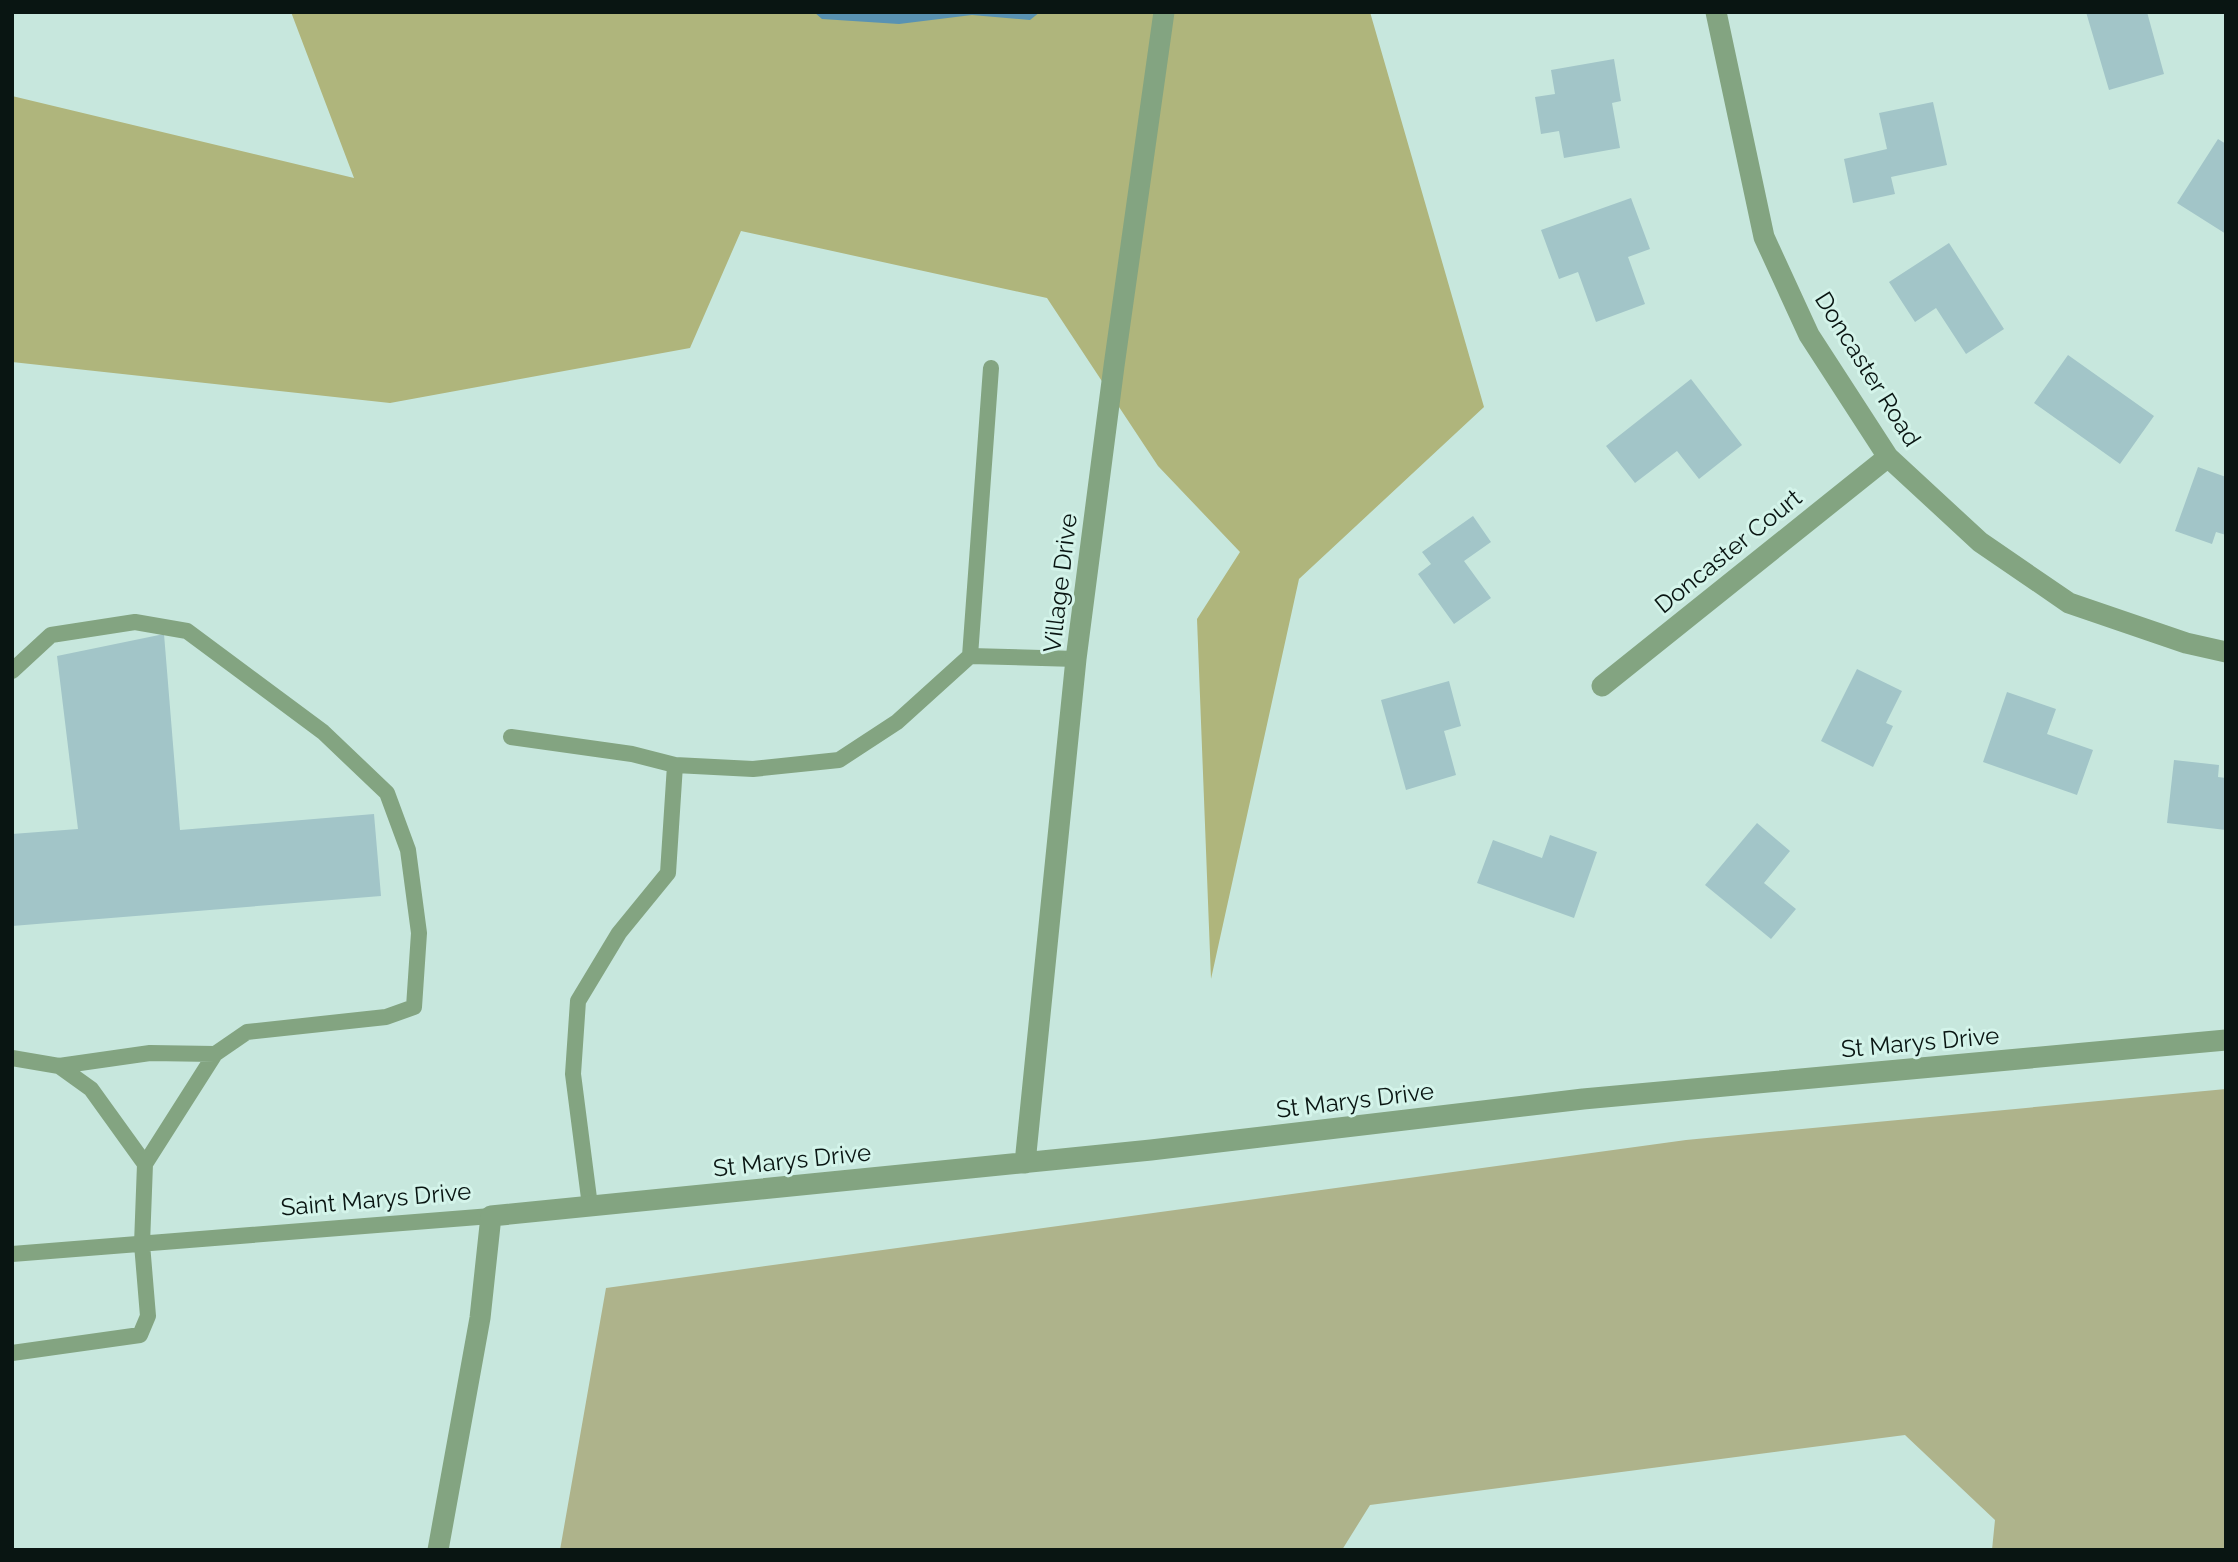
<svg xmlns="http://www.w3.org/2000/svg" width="2238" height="1562" viewBox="0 0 2238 1562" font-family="Raleway,sans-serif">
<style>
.green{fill:#aeb38b}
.forest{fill:#afb57c}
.water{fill:#5992b2}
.building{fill:#a2c5c8}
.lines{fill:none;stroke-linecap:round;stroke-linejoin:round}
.lane{stroke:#83a481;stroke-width:16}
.street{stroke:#83a481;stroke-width:21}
.labels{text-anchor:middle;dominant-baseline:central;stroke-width:6;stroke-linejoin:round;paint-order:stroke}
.street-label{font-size:24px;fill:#091512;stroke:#d4f4ea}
</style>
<rect width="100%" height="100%" fill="#c7e7dd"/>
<path class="green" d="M2226,1089V1550H1992L1995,1520L1905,1435L1370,1505L1342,1550H560L606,1288L1686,1140Z"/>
<path class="forest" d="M291,12H1370L1484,407L1299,579L1211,979L1197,619L1240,552L1158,466L1047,298L741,231L690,348L390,403L12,362V96L354,178Z"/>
<path class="water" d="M814,12H1040L1030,20L972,15L899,24L822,19Z"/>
<path class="building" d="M2086,12H2147L2164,74L2109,90Z
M1614,59L1621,101L1612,103L1620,148L1564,158L1559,131L1541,134L1535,97L1555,94L1551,70Z
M1933,102L1947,165L1891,177L1895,194L1853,203L1844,159L1887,149L1879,113Z
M2218,139L2226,144V234L2177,203Z
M1631,198L1650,249L1628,257L1645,304L1596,322L1578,272L1559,279L1541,230Z
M1949,243L2004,329L1966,354L1936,308L1915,322L1889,282Z
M2068,355L2154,416L2120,464L2034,403Z
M1691,379L1742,445L1699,479L1677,451L1635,483L1606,446Z
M2198,467L2226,477V535L2216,532L2212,544L2175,531Z
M1473,516L1491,542L1464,561L1491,598L1454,624L1418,574L1431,564L1422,552Z
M164,634L180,830L374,814L381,896L12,926V834L78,829L57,656Z
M1857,669L1902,691L1886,723L1893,726L1873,767L1821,741Z
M1449,681L1461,726L1444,731L1456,775L1406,790L1381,700Z
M2007,692L2056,709L2047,734L2093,750L2077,795L1983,762Z
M2174,760L2219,765L2218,777L2226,778V830L2167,823Z
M1757,823L1790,851L1764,883L1796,909L1771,939L1705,885Z
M1550,835L1597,852L1574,918L1477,883L1493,840L1542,858Z"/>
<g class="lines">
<path class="lane" d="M970,656L991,368
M12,671L51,635L135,622L187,631L323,732L387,793L408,850L419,933L414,1007L386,1017L247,1032L215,1054L145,1164L142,1244L148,1316L140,1335L12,1353
M511,737L632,754L675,765L753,769L839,760L897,722L970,656L1076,659
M12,1058L59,1066L150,1053L215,1054
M59,1066L91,1089L145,1164
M590,1206L573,1074L578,1001L619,933L668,873L675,765
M12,1254L491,1216"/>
<path class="street" d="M1716,12L1764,237L1809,335L1888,457L1980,542L2069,603L2186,643L2226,652
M1602,686L1888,457
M1025,1163L1076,659L1114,366L1164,12
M438,1550L480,1318L491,1216L1151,1150L1583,1099L2226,1040"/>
</g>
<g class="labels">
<g class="street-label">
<text transform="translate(1868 369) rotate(58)">Doncaster Road</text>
<text transform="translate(1728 551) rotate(-39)">Doncaster Court</text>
<text transform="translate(1060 583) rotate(-83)">Village Drive</text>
<text transform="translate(1920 1042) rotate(-5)">St Marys Drive</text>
<text transform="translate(1355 1100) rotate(-7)">St Marys Drive</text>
<text transform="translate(792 1160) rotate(-6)">St Marys Drive</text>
<text transform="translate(376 1199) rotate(-5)">Saint Marys Drive</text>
</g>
</g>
<rect width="2238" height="1562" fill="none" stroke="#091512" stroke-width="28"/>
</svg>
